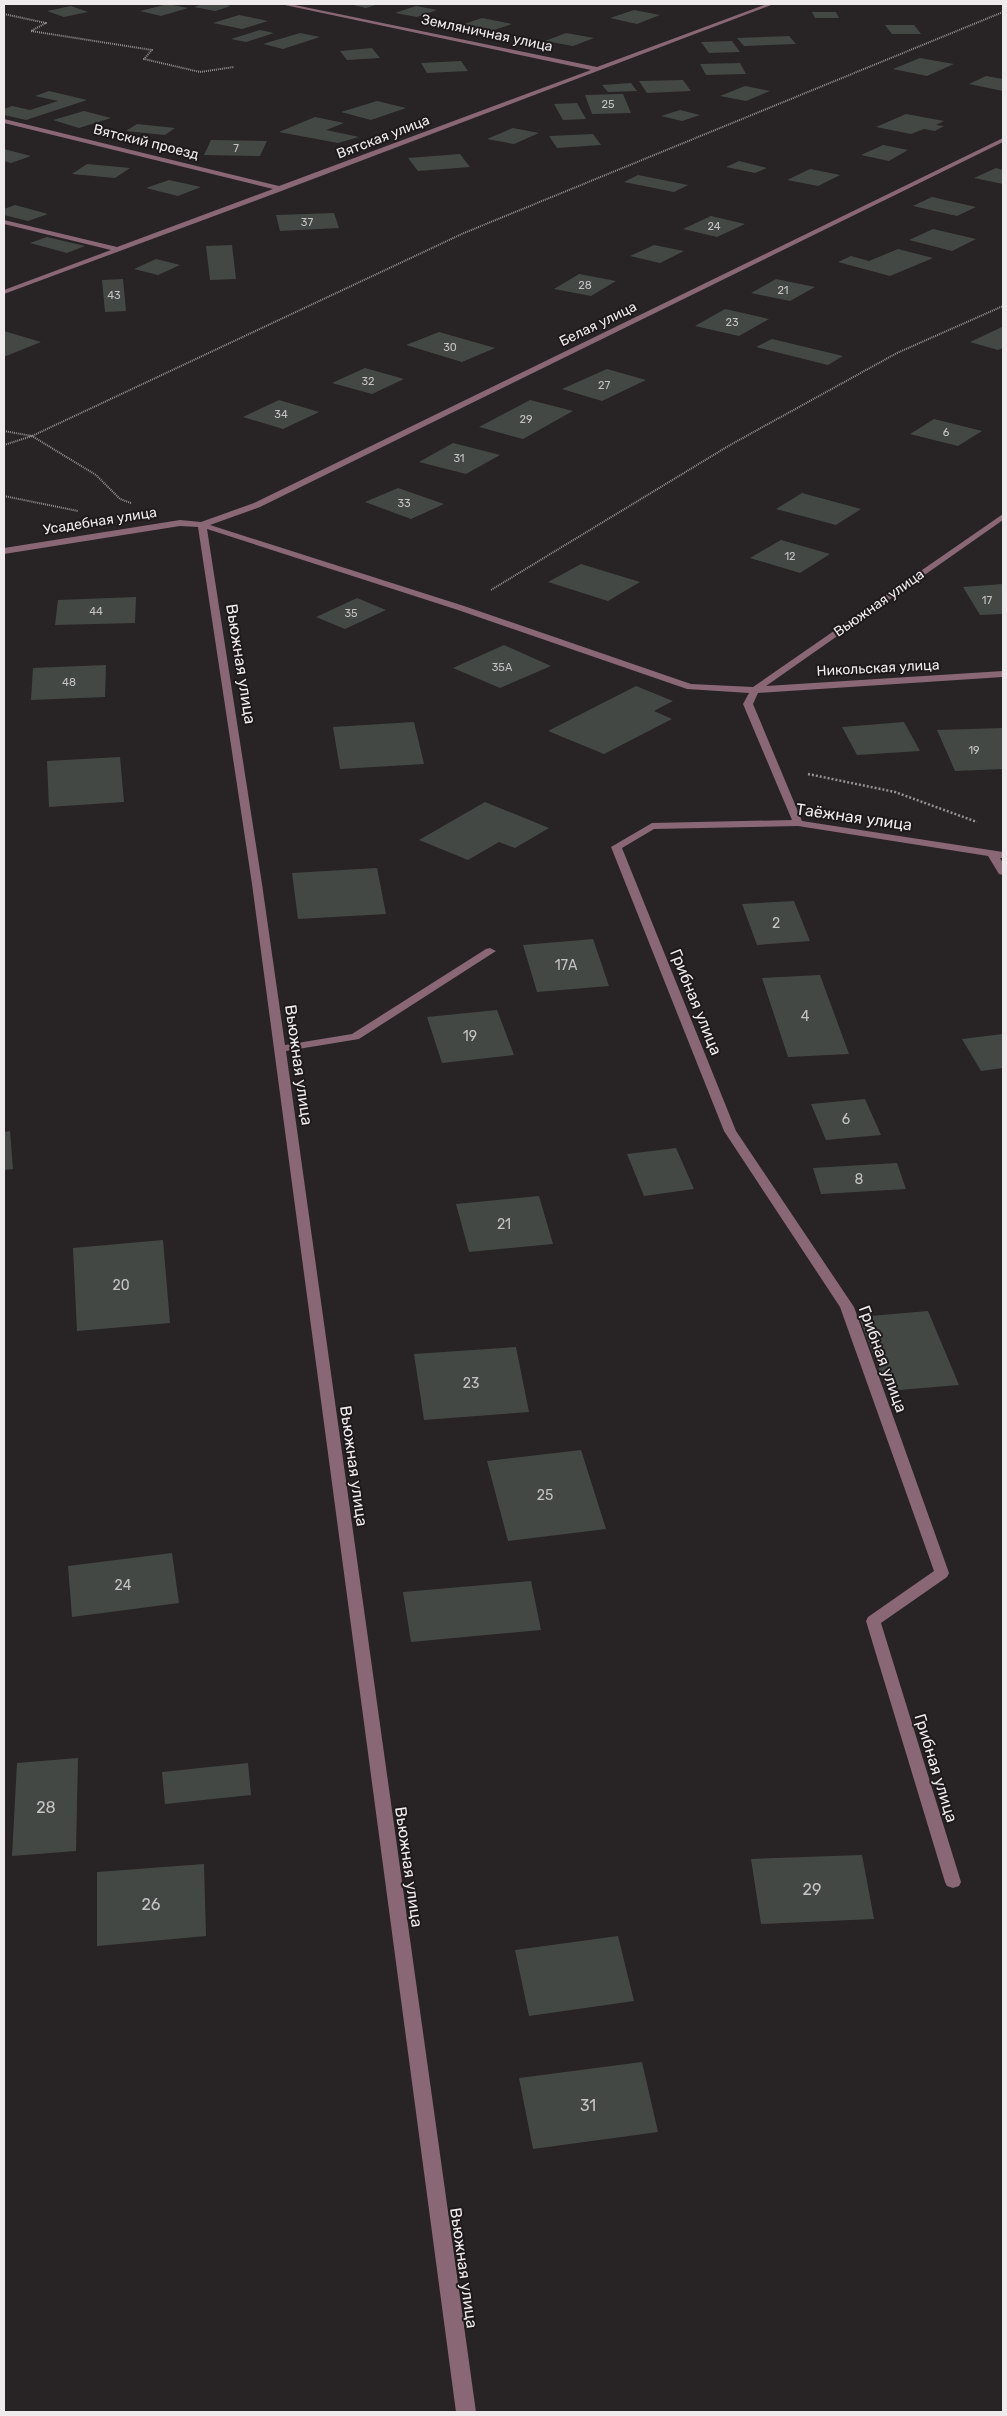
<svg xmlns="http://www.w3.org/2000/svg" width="1007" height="2416" viewBox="0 0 1007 2416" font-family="Rubik,sans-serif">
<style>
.building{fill:#444845}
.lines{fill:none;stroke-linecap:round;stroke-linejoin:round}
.path-far1{stroke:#959092;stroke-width:2;stroke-dasharray:1 1;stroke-linecap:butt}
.path{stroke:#959092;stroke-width:2.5;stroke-dasharray:2 2;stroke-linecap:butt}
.minor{fill:#896775;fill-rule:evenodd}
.labels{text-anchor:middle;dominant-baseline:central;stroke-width:4;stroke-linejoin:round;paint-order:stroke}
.far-number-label{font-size:11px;fill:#c4c2c3}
.far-street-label{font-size:14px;fill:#efebed;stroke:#1e191b}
.number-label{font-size:14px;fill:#c4c2c3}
.street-label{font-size:16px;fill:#efebed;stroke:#1e191b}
.near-number-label{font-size:16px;fill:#c4c2c3}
</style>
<rect width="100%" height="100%" fill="#282325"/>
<path class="building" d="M168,4L188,8L161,16L140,11Z
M203,4H221L231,6L215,11L194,7Z
M349,4H379L366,8Z
M71,6L88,12L64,17L47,11Z
M416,6L437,10L417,17L395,13Z
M634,10L660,15L637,24L610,18Z
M812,12H836L839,18H815Z
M239,15L268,21L242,29L213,23Z
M482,18L512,24L491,31L461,25Z
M885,25H914L921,34H892Z
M260,30L274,33L246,42L231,39Z
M300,33L320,37L283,49L263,44Z
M566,33L594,38L573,46L545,41Z
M789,36L796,44L744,46L737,38Z
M732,41L740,52L709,53L701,42Z
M372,48L380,58L347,60L340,51Z
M920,58L954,64L927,76L893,69Z
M461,61L468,71L427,73L421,63Z
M740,63L746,74L706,75L700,64Z
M986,76L1003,79V91L969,84Z
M683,80L691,91L647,93L639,81Z
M631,83L637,91L608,92L602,85Z
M745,86L770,91L746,101L720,96Z
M49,91L87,100L26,120L4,115V109L12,106L30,110L58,101L35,96Z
M623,94L631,113L592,114L585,95Z
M377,101L406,108L371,120L341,112Z
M577,103L586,119L563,120L554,104Z
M680,110L700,115L682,121L661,116Z
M84,111L111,118L79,128L53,120Z
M906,114L944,121L936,125L944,126L935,131L924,129L911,134L876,127Z
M315,117L344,123L326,130L359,137L338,143L279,132Z
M137,124L175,128L165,135L126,131Z
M513,128L539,133L514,144L487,139Z
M593,134L601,145L557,148L549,136Z
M211,140L267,141L260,156L204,155Z
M883,145L908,150L889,161L861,155Z
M4,149L31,156L11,163L4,161Z
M460,154L470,167L418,171L408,158Z
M739,161L767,168L755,173L726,167Z
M87,164L130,168L115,178L72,174Z
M996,168L1003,170V184L974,178Z
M810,169L840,175L818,186L787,180Z
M638,175L688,185L674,192L624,182Z
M169,180L201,187L178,196L146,188Z
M932,197L976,207L957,216L913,206Z
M15,205L48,214L28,221L4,215V209Z
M334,213L339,228L280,231L276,215Z
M711,216L745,224L717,237L683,229Z
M933,229L976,239L952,251L909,240Z
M47,237L85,246L67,253L30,243Z
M232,245L236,279L210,280L206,246Z
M654,245L684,251L660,263L630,256Z
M898,249L933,258L890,276L838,262L851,256L869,261Z
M156,259L180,265L158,275L134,269Z
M579,274L616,281L591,296L554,289Z
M123,279L126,311L105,312L102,280Z
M776,279L815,287L790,301L751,293Z
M725,309L769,319L739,336L695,326Z
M1002,327L1003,348L998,350L970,342Z
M4,331L41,342L6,356H4Z
M439,332L495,348L462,362L406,345Z
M772,339L843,356L828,365L756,347Z
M365,368L404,379L372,394L332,383Z
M607,369L646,380L602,401L562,389Z
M279,400L319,412L283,429L243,417Z
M530,400L573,411L523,439L479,427Z
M934,419L982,431L958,446L910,434Z
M453,443L500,455L466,474L419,462Z
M398,488L444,504L411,519L365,502Z
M802,493L861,509L836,525L776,509Z
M781,540L830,554L800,573L750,558Z
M581,564L640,582L608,601L548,582Z
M1003,584V614L980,615L963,587Z
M136,597L135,623L55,625L58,600Z
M357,598L386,610L345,629L316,617Z
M504,645L551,666L500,688L453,668Z
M106,665L105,697L31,700L33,668Z
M636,686L673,701L654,711L672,719L604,754L548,731Z
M414,722L424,764L340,769L333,727Z
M904,722L920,751L857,755L842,727Z
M1003,728V769L955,771L937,730Z
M120,757L124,802L49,807L47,761Z
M485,802L549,828L515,848L499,842L468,860L419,840Z
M377,868L386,914L298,919L292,873Z
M794,901L810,941L757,945L742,904Z
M593,939L609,986L537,992L523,945Z
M820,975L849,1054L788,1057L762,978Z
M497,1010L514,1055L442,1063L427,1017Z
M1003,1034V1068L981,1071L962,1039Z
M865,1099L881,1135L826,1140L811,1104Z
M10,1131L13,1169L4,1170V1132Z
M676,1148L694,1189L644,1196L627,1154Z
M897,1163L906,1189L821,1194L813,1168Z
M539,1196L553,1244L469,1252L456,1204Z
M163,1240L170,1323L77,1331L73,1248Z
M928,1311L959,1385L887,1391L859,1317Z
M516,1347L529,1412L424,1420L414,1354Z
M581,1450L606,1529L508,1541L487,1461Z
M172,1553L179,1603L72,1617L68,1566Z
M531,1581L541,1630L411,1642L403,1592Z
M78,1758L76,1851L12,1856L17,1763Z
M248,1763L251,1795L165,1804L162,1772Z
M862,1855L874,1919L761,1924L751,1859Z
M204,1864L206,1936L97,1946V1872Z
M618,1936L634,2001L529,2016L515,1950Z
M642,2062L658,2132L533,2149L519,2078Z"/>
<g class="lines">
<path class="path-far1" d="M4,14L46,23L31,31L152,50L144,59L200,72L234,67
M4,431L32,436L96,475L120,499L131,503
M4,445L32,436L464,233L1003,12
M4,496L78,511
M491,590L730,445L897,353L1003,306"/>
<path class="path" d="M808,774L895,792L977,822"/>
<path class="minor" d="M280,4H290L597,67L767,4H774L284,190L4,294V290L111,250L4,224V220L117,247L273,189L4,123V119L279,186L591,70Z
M1003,138V142L260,507L210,525L464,606L691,684L753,687L1003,514V520L766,686L1003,671V677L758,693L753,704L802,821L1003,852V858H1000L1003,863V875L999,874L988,856L798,826L654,829L622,848L736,1131L854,1307L949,1573L947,1577L881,1623L961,1882L959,1886L953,1888L947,1886L945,1882L866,1621L868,1617L934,1571L840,1307L724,1131L611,847L652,823L792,820L743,704L749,693L687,689L458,610L207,529L262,884L285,1045L352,1034L486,949L490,948L496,951L359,1039L286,1051L476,2412H456L252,884L198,527L180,526L4,554V548L180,520L201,522L254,503Z"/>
</g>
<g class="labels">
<g class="far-number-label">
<text x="608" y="104">25</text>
<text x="236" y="148">7</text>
<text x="307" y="222">37</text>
<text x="714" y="226">24</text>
<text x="585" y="285">28</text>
<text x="783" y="290">21</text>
<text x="114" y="295">43</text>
<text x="732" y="322">23</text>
<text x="450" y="347">30</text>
<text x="368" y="381">32</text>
<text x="604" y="385">27</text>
<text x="281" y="414">34</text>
<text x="526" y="419">29</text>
<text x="946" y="432">6</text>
<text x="459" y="458">31</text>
<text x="404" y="503">33</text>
<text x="790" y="556">12</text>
<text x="987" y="600">17</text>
<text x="96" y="611">44</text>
<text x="351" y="613">35</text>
<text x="502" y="667">35А</text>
<text x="69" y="682">48</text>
<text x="974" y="750">19</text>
</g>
<g class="far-street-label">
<text transform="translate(487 33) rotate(12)">Земляничная улица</text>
<text transform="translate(383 137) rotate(-21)">Вятская улица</text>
<text transform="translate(146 142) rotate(14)">Вятский проезд</text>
<text transform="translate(598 324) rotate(-26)">Белая улица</text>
<text transform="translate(100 521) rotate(-9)">Усадебная улица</text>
<text transform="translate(879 603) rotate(-35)">Вьюжная улица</text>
<text transform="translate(878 668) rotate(-3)">Никольская улица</text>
</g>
<g class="number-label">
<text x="776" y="923">2</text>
<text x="566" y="965">17А</text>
<text x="805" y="1016">4</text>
<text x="470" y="1036">19</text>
<text x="846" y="1119">6</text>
<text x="859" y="1179">8</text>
<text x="504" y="1224">21</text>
<text x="121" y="1285">20</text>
<text x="471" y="1383">23</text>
<text x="545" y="1495">25</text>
<text x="123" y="1585">24</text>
</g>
<g class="street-label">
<text transform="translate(241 664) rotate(81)">Вьюжная улица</text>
<text transform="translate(854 817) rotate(8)">Таёжная улица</text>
<text transform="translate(696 1002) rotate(68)">Грибная улица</text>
<text transform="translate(299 1065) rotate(82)">Вьюжная улица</text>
<text transform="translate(883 1359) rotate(70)">Грибная улица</text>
<text transform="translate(354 1466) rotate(82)">Вьюжная улица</text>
<text transform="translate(936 1768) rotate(73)">Грибная улица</text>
<text transform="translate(409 1867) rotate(82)">Вьюжная улица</text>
<text transform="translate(464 2268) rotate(82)">Вьюжная улица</text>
</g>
<g class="near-number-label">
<text x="46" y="1807">28</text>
<text x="812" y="1889">29</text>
<text x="151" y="1904">26</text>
<text x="588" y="2105">31</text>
</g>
</g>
<rect width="1007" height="2416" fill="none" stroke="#efebed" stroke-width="10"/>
</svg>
